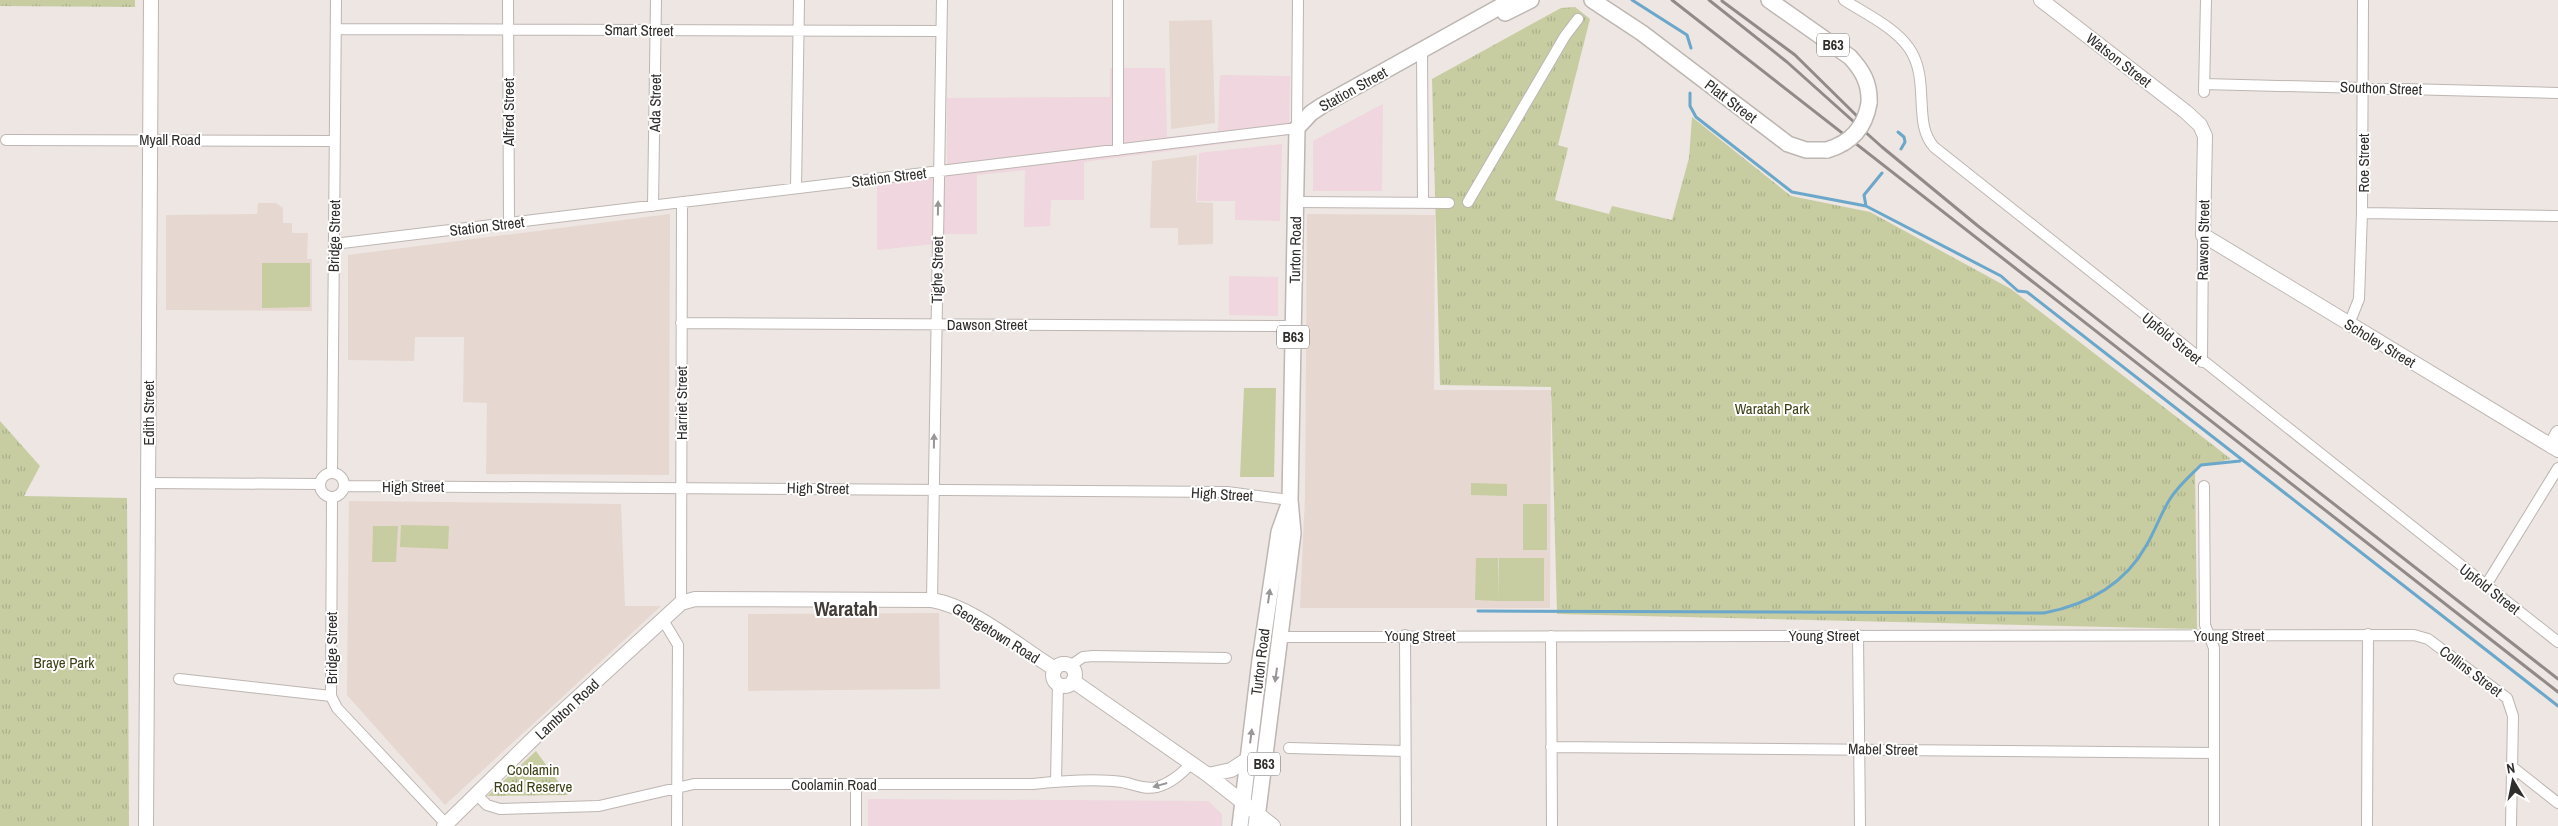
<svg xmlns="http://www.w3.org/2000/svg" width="2558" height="826" viewBox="0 0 2558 826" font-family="'Archivo Narrow',sans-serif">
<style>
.commercial{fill:#efd6df}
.built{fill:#e6d8d0}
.grass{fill:#c7cda1}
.park{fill:url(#park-tufts)}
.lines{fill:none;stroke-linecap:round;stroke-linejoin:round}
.stream{stroke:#6aa7ca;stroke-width:3}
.street-casing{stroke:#bdb6b2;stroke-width:12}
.secondary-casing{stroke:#bdb6b2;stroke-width:16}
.primary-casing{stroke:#bdb6b2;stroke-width:18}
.street{stroke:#fff;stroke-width:10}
.secondary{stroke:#fff;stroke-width:14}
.primary{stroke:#fff;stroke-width:15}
.rail{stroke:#908b88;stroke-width:3}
.primary-bridge-casing{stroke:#bdb6b2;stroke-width:18;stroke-linecap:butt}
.primary-bridge{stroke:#fff;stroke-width:15}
.oneway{fill:#989696}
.labels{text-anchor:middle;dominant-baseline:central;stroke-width:4;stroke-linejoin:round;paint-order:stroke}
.shield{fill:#fff;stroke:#6e6d6b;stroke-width:1}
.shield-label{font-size:14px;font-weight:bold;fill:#302e2c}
.street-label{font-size:15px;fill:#302e2c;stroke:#fff}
.park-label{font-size:15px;fill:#3c4012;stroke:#fff}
.district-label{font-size:20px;font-weight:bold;fill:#423c39;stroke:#fff}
</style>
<defs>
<pattern id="park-tufts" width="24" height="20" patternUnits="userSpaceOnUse" patternTransform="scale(1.25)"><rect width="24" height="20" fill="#c7cda1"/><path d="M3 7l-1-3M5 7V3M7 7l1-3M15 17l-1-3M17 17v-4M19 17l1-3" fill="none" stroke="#abb08b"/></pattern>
</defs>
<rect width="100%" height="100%" fill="#ede6e2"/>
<path class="commercial" d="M1110,68H1165L1167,137L1218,131L1220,75L1290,76L1289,135L1084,162V200H1051L1050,226L1024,227L1025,170L977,175V234H934V244L877,250V183L947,175V98L1110,97Z
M1383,104L1382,191H1313V141Z
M1282,144L1280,221L1235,220V201H1197L1199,153Z
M1229,276L1278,277V316L1229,315Z
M868,799L1208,801L1222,814V826H868Z"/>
<path class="built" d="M1212,20L1215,123L1171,129L1169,21Z
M1197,155L1196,202L1213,203V244L1178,245V228H1150L1152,161Z
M258,203H276L283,208V223H292V233H308L307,259H312V311L166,310V215L257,214Z
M670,214L669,475L486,474L487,403L463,402L464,337H415L414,361L348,360V255Z
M1307,214L1435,215L1434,390H1551L1550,608H1300L1305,497Z
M349,501L621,504L625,606H661L445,805L347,695Z
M939,613L940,689L748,691V614Z"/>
<path class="grass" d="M262,263H310V307L262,308Z
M1244,388H1276L1274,477H1240Z
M1471,483L1507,484V496L1471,495Z
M1523,504H1547V550H1523Z
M401,525L449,526L448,549L400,547Z
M373,526H398L396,562H372Z
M1476,558H1498V601L1475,600Z
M1499,558H1544V601H1498Z"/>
<path class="park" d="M0,0H135V7L0,6Z
M1575,7L1590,19L1558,145L1568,148L1555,200L1609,214L1612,206L1672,220L1689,158L1692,117L1791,196L1870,212L2011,289L2231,459L2195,468L2197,629L1557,614L1551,387L1440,385L1432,79L1561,8Z
M0,421L40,466L24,496L127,498L129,826H0Z
M536,751L568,795L487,796Z"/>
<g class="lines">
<path class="stream" d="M1632,0L1687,35L1691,48
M1690,93V106L1696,117L1792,192L1866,206L2001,276L2018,291L2027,292L2558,706
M1898,132L1904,137L1905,142L1901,149
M1866,206L1864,195L1882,173
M1478,611L2044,613C2086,605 2124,585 2146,546C2155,531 2161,513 2170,499C2178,486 2191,475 2201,465L2240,461"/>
<defs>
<path id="street" d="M508,0L509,223
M1844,0C1866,14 1894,27 1909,48C1931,80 1912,123 1934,147L2558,642
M336,29L941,31
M1422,52L1423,203
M2204,84L2558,93
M2204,92L2206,0
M6,140L335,141
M1118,150V0
M796,188L799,0
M1296,202L1449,203
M1468,202L1565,36L1578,19
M653,206L656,0
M2362,213L2558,216
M334,244L1297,128L1298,0
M681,323L1293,326
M2349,324L2359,299L2362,213L2363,0
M2202,362L2203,235
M332,472L336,0
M320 485a12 12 0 1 1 24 0a12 12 0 1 1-24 0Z
M148,483L319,484
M344,486L1227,492L1290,500
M2204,486L2205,625L2214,648V826
M332,497L331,696L337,708L446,824
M2486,585L2558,468
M932,600L942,0
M681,603L682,202
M663,620L678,645L677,826
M1405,635L1406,826
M1858,635L1860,826
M1551,636L1552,826
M1281,637L2414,635L2428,639L2507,698L2513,716L2511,826
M1070,666L1083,657L1093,656L1226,658
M179,679L331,696
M1551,747L2214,753
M1289,748L1405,751
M2511,766L2558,803
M1056,781L1058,684
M476,794L487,805L500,809L599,806L694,784H1033C1061,781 1094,778 1122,782C1134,784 1144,790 1157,787C1171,783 1181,774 1192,763
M856,826V784
M2367,826L2368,634"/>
<path id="secondary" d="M2041,0L2186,112L2200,125L2205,136L2203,235L2558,450
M2551,446L2558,433
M1053 675a11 11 0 1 1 22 0a11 11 0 1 1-22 0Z
M1073,681L1208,775L1273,826
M1208,775L1231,770L1248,759
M146,826L151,0
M444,826L537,735L681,603L695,599L932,600C973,607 1019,647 1055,669"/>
<path id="primary" d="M1592,0L1642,33L1788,144L1806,150H1827
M1769,0L1850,57C1863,71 1870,84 1869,103
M1505,13L1531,0
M1240,826L1260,660L1279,532L1288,507
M1256,826L1293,533L1290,500L1297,128L1311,113L1323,105L1512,0"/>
</defs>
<use href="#street" class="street-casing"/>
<use href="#secondary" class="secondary-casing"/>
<use href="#primary" class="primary-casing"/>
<use href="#street" class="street"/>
<use href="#secondary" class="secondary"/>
<use href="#primary" class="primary"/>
<path class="rail" d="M1672,0L2558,692
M1709,0L1787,62L1882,147L1978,226L2558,679
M1722,1L1795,55L1859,118"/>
<defs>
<path id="primary-bridge" d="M1827,150C1851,143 1865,128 1869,103"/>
</defs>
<use href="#primary-bridge" class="primary-bridge-casing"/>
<use href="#primary-bridge" class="primary-bridge"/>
</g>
<defs><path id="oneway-solid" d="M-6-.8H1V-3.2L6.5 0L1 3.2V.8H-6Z" transform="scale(1.25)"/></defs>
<g class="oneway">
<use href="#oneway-solid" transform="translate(938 208) rotate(-89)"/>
<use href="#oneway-solid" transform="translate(934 441) rotate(-89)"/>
<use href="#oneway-solid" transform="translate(1269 596) rotate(-82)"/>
<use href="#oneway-solid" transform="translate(1276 675) rotate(98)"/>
<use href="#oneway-solid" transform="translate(1251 736) rotate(-83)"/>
<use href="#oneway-solid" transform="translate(1160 785) rotate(164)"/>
</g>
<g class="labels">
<g class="shield">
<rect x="1817" y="33.5" width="32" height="23" rx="4"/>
<rect x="1277" y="325.5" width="32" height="23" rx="4"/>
<rect x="1248" y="752.5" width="32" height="23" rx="4"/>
</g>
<g class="shield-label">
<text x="1833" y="45">B63</text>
<text x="1293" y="337">B63</text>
<text x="1264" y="764">B63</text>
</g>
<g class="street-label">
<text transform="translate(639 30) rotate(1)">Smart Street</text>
<text transform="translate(2119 60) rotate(38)">Watson Street</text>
<text transform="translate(2381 88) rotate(2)">Southon Street</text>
<text transform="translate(1353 89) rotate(-29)">Station Street</text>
<text transform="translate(1731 101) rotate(37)">Platt Street</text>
<text transform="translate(655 103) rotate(-89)">Ada Street</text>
<text transform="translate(508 112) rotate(-90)">Alfred Street</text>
<text x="170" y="139">Myall Road</text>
<text transform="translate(2363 163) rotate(-90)">Roe Street</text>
<text transform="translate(889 177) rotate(-7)">Station Street</text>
<text transform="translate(487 226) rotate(-7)">Station Street</text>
<text transform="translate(334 236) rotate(-89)">Bridge Street</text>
<text transform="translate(2203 240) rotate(-89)">Rawson Street</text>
<text transform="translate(1295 250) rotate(-89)">Turton Road</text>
<text transform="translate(937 270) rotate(-89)">Tighe Street</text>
<text x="987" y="324">Dawson Street</text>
<text transform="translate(2172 338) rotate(39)">Upfold Street</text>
<text transform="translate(2380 343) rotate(31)">Scholey Street</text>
<text transform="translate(681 403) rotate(-90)">Harriet Street</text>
<text transform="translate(148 413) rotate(-90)">Edith Street</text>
<text x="413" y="486">High Street</text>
<text transform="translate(818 488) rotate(1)">High Street</text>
<text transform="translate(1222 494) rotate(3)">High Street</text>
<text transform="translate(2490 589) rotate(38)">Upfold Street</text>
<text transform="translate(996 633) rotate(32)">Georgetown Road</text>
<text x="1420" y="635">Young Street</text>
<text x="1824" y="635">Young Street</text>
<text x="2229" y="635">Young Street</text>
<text transform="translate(331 648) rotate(-90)">Bridge Street</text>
<text transform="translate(1260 662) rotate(-83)">Turton Road</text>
<text transform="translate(2471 671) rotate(37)">Collins Street</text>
<text transform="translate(567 709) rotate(-43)">Lambton Road</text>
<text transform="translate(1883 749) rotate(1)">Mabel Street</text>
<text x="834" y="784">Coolamin Road</text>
</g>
<g class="park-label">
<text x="1772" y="408">Waratah Park</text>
<text x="64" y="662">Braye Park</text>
<text x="533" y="769">Coolamin<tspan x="533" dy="17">Road Reserve</tspan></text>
</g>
<g class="district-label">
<text x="846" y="608">Waratah</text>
</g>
</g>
<g transform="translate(2513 781) rotate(350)" stroke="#ffffff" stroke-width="4" paint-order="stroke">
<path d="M0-4L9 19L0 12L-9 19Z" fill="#302e2c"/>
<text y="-8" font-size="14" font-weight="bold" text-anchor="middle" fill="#302e2c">N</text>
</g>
</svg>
